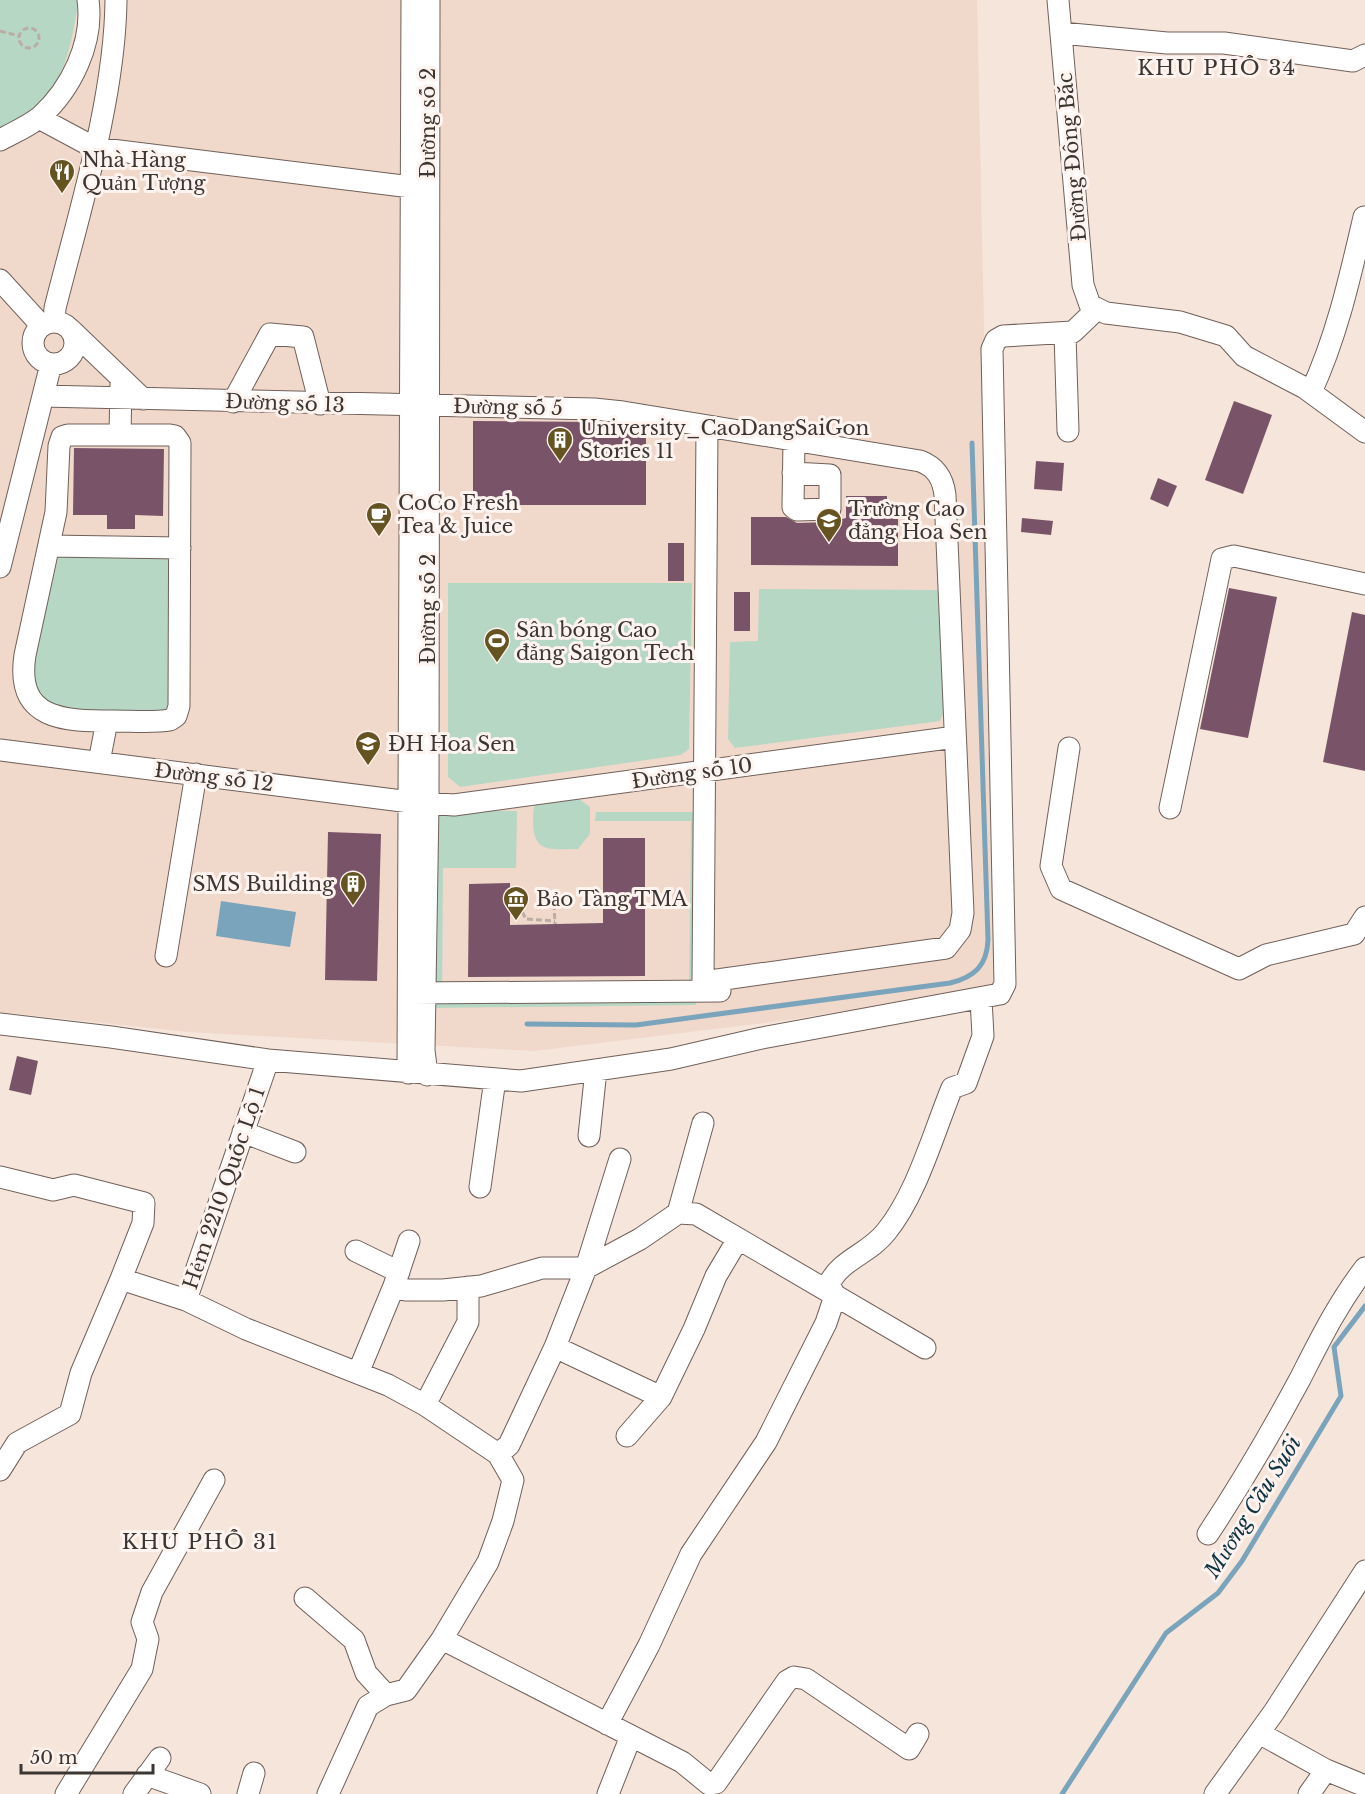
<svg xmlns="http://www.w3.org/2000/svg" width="1365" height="1794" viewBox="0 0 1365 1794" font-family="'Libre Baskerville',serif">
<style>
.built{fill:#f0d8cb}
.green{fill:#b6d7c4}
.water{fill:#7aa4bb}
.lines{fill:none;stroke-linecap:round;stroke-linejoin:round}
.stream{stroke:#7aa4bb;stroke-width:5}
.building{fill:#795468}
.minor-casing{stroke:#706059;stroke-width:23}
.path{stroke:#baada5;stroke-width:3;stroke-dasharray:6 3;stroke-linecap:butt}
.minor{stroke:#fff;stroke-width:21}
.labels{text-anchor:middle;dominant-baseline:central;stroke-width:6;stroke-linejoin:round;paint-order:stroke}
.street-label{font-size:20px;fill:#3c3632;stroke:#fef3ee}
.poi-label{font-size:20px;fill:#3c3632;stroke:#fef3ee;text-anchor:start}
.neighbourhood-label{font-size:21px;letter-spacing:1.5px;fill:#3c3632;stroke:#fef3ee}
.water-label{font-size:21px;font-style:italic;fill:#0e3344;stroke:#fef3ee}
</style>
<rect width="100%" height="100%" fill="#f6e5db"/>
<path class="built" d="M0,0H977L998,987L788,1020L534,1051L188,1032L0,1012Z"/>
<path class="green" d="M0,0H77L78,4C68,66 60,99 0,129Z
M59,555L169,557L171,705L167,712L60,711L36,692L31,667Z
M448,583H692L689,749L681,755L460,787L448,777Z
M759,589L938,590L944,711L940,721L735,748L728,739L730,642L758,641Z
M540,798L579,799L590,807V834L578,849C550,849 533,854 533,820C534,811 532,804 540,798Z
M433,810L517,811L516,868H443L442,998L689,999L691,821H595L596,812H698L696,1005L433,1008Z"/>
<path class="water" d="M221,901L296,912L290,947L216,936Z"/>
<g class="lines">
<path class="stream" d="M527,1024L636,1025L950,983C975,977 987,965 988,940L972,443
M1062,1794L1166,1633L1218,1593L1242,1561L1341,1396L1334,1347L1365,1306"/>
</g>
<path class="building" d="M1234,401L1272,415L1243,494L1205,480Z
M473,421L593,422L646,429V505H473Z
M74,448L164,449L163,516L135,515V529H107V515H73Z
M1036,461L1064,463L1062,491L1034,489Z
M1158,478L1177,486L1168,507L1150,499Z
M846,496H887V517L898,518V566L751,565V517H786L797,523L831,522L846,518Z
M1022,518L1053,521L1051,535L1021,532Z
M668,543H684V581H668Z
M1229,588L1277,597L1248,738L1200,729Z
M734,592H750V631H734Z
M1352,612L1365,615V771L1323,762Z
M328,832L381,834L377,981L325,980Z
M603,838H645V976L468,977L469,884L510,883V925L603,923Z
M17,1056L38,1061L31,1095L9,1090Z"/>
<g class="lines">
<defs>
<path id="minor" d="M1058,0L1083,285L1090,305L1106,313L1180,322L1226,336L1244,356L1305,388L1365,432
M1061,33L1167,43H1224L1353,61L1365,55
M39,118L95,148L411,187
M0,140C13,133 29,126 40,117C71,89 94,43 88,0
M0,280L42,326
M33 343a21 21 0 1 1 42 0a21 21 0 1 1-42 0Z
M54,322L55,308C79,213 115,98 116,0
M70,329L143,399
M1065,334L1068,431
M1311,392C1337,336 1350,277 1364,217
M43,396L594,409L623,412L920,461C936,467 943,478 945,495L963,913L960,930L946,948L703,982L707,426
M233,402L270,334L303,337L320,404
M68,435H170L175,436L180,443L179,706L176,716L170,720C153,723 132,721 114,721C65,721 15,721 25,655L56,512L59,446L62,437Z
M120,435L121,384
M793,473L830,475V509L797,510L793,507V505L794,440
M49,546L180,548
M0,567L51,364
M1069,748L1051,866L1061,889L1239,969L1266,955L1354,934L1365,917
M0,750L410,802L454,805L955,737
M99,762L107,721
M1170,808L1222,559L1234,556L1365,584
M166,956L196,774
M412,993L720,991
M0,1024L111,1037L268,1060L521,1081L671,1059L762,1038L1000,994L1005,984L992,349L996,340L1003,336L1073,332L1097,309
M408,1073L412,0
M427,1075L424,1050L428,804L429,0
M243,1132L295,1152
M589,1136L596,1070
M0,1177L53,1190L74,1185L144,1203L143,1223L121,1279
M480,1187L495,1079
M678,1213L696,1214L925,1348
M356,1251L399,1272
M394,1286L409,1241
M186,1300L246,1329L388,1385L425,1405L498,1454L513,1480L503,1521L488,1562L442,1639L406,1690L386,1695L368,1706L328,1794
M555,1347L661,1397
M358,1373L394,1286L406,1290H443L481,1286L542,1268H586L640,1239L678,1213L703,1123
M425,1405L468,1322V1287
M627,1436L661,1397L694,1329L716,1276L738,1239
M498,1454L509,1445L555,1347L586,1268L620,1159
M0,1470L17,1443L70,1414L81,1373L121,1279L186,1300L268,1060
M1208,1534C1241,1484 1272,1431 1300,1379C1320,1340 1338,1303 1365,1268
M305,1598L354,1640L366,1673L386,1695
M442,1639L682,1762L709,1784L716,1783L787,1681L794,1677L806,1679L909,1749L918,1734
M607,1724L649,1645L691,1554L766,1442L826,1323L835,1296L829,1284C841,1259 869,1254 886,1232C917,1194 933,1134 952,1088L966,1083L983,1036L981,999
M1259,1733L1326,1770
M147,1775L200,1794
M66,1794L142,1669L148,1639L142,1622L152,1592L214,1480
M134,1794L160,1758
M248,1794L254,1773
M608,1794L631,1736
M1215,1794L1274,1712L1365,1571
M1309,1794L1326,1770L1365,1786"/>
</defs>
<use href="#minor" class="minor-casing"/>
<path class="path" d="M19 38a10 10 0 1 1 20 0a10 10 0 1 1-20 0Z
M0,31L19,36
M518,904L526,919L555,921
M554,904L555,924"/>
<use href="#minor" class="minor"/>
</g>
<defs>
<symbol id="restaurant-pin" viewBox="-11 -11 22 30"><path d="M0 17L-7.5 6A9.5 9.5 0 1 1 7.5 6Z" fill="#655421" stroke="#fef3ee"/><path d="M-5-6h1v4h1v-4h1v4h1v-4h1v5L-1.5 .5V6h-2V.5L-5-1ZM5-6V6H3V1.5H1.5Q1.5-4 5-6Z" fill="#fff"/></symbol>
<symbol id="building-pin" viewBox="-11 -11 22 30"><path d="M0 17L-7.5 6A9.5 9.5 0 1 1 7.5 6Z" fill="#655421" stroke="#fef3ee"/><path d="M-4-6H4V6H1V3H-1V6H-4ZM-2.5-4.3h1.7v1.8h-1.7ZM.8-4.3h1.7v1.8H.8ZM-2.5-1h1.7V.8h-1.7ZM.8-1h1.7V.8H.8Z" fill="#fff"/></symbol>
<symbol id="cafe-pin" viewBox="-11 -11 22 30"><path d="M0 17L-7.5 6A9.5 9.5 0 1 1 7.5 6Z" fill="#655421" stroke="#fef3ee"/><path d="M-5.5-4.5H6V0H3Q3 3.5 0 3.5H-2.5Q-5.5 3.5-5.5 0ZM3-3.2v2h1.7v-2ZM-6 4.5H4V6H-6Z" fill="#fff"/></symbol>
<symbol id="university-pin" viewBox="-11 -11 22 30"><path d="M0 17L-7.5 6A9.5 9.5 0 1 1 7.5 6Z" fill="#655421" stroke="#fef3ee"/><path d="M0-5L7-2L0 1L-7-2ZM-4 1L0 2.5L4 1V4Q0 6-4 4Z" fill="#fff"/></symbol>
<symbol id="stadium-pin" viewBox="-11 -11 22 30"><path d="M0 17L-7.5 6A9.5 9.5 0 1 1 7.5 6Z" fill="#655421" stroke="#fef3ee"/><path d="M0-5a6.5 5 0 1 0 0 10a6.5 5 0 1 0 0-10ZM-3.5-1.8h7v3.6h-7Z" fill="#fff"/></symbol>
<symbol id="museum-pin" viewBox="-11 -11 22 30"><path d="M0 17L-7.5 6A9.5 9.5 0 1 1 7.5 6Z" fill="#655421" stroke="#fef3ee"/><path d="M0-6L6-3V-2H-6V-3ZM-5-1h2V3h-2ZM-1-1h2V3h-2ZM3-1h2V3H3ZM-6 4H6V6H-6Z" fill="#fff"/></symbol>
</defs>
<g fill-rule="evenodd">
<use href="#restaurant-pin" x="47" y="157" width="30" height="40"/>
<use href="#building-pin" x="545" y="425" width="30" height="40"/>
<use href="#cafe-pin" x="364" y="500" width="30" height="40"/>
<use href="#university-pin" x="814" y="506" width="30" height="40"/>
<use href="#stadium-pin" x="482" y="626" width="30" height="40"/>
<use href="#university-pin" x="353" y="729" width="30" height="40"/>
<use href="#building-pin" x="338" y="869" width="30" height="40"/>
<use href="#museum-pin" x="501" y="884" width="30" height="40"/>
</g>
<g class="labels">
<g class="street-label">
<text transform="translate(428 123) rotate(-90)">Đường số 2</text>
<text transform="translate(1072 157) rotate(-95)">Đường Đông Bắc</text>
<text transform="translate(285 403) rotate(2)">Đường số 13</text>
<text transform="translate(508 407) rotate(1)">Đường số 5</text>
<text transform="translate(428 609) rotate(-90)">Đường số 2</text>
<text transform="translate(692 773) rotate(-8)">Đường số 10</text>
<text transform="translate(214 777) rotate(7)">Đường số 12</text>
<text transform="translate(224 1188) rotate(-71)">Hẻm 2210 Quốc Lộ 1</text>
</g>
<g class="poi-label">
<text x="82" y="160">Nhà Hàng<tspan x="82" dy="23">Quản Tượng</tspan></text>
<text x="580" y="428">University_CaoDangSaiGon<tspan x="580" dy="23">Stories 11</tspan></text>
<text x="398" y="503">CoCo Fresh<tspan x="398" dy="23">Tea &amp; Juice</tspan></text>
<text x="848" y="509">Trường Cao<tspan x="848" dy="23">đẳng Hoa Sen</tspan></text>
<text x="516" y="630">Sân bóng Cao<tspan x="516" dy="23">đẳng Saigon Tech</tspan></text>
<text x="388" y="744">ĐH Hoa Sen</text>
<text x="334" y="884" text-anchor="end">SMS Building</text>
<text x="536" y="899">Bảo Tàng TMA</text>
</g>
<g class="neighbourhood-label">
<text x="1217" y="68">KHU PHỐ 34</text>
<text x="200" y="1542">KHU PHỐ 31</text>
</g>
<g class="water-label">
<text transform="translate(1253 1507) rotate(-58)">Mương Cầu Suối</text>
</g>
</g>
<path d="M21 1764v9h132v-9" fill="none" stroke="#3c3632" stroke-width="3"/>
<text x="30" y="1764" font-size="18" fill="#3c3632" stroke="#fef3ee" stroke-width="4.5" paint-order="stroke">50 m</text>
</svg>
